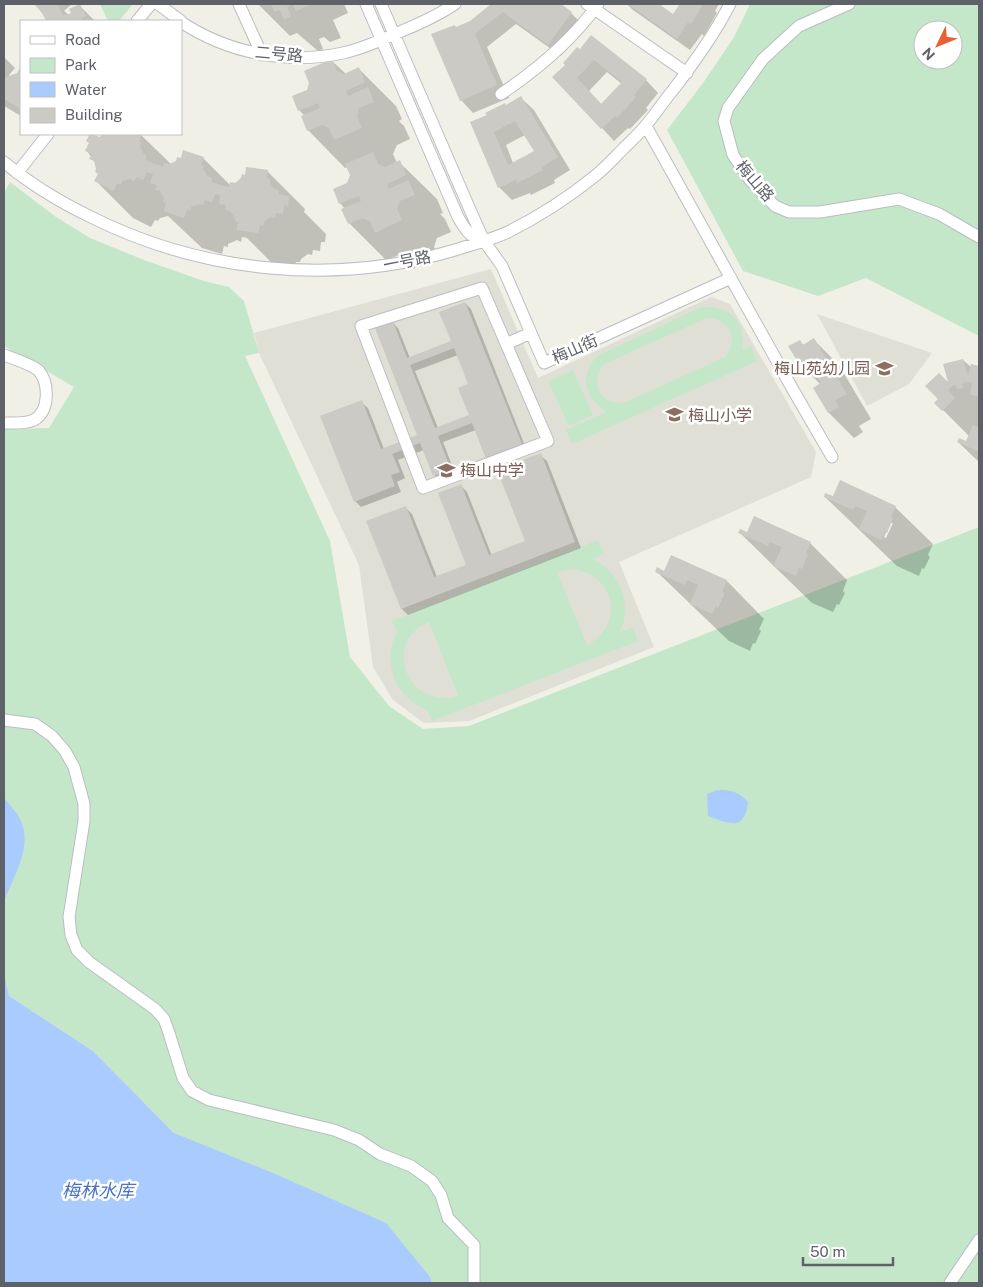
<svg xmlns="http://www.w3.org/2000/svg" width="983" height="1287" viewBox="0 0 983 1287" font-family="'Public Sans','Noto Sans SC',sans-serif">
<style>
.education{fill:#e0dfd5}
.green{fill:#c4e7ca;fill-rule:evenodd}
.water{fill:#a9cbfe}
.shadow{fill:#0003;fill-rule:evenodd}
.building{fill:#cccac4;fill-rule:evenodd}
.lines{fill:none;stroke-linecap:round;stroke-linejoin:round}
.minor-casing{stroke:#bbbdc2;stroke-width:13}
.minor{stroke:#fff;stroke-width:11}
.labels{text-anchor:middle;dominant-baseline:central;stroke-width:5;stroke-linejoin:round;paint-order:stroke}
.street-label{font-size:16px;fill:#5e6167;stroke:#fff}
.education-label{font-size:16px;fill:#785e54;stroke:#fff;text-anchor:start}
.water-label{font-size:18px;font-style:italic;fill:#4a72c4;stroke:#fff}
</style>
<rect width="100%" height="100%" fill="#f0f0e7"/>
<path class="education" d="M491,269L538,378L711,297L730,304L816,452L811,477L619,562L654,647L469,721L424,723L393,700L373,667L359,565L259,353L254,333Z
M817,314L932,353L909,384L867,406Z"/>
<path class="green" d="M100,4H133L119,21H108Z
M750,4H979V336L866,278L818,296L743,271L667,130L703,83L734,37ZM923,30H953V60H923Z
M10,182L56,217L90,238L144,260L204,281L229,287L244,301L259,353L245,356L330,541L350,657L389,706L423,729L469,726L979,527V1283H432L430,1277L174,1133L93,1051L9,996L4,974V902L21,858L20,820L4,797V429L49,428L74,387L4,346V193Z
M705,307C733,307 746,323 742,350L751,346L757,361L572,444L566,430L606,412C584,396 579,377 597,356L697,309ZM707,318C730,318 740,339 725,357L628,401C603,409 587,384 604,364Z
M573,370L593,415L569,426L548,381Z
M598,540L604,554L592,559C620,571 633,604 620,632L633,627L638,641L432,721L427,710C395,697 381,663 397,632L392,621ZM573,569C616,575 625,625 587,645L557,572ZM429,622L458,695V696C406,710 382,641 429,622Z"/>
<path class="water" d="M718,790C732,790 739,792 748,802C744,833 729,823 708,816L707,794Z
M4,797C9,804 16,812 20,819C34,845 13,877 4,902Z
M4,974L9,996L93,1051L174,1133L273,1173L386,1223L430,1277L432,1283H4Z"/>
<path class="shadow" d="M35,4H72L64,11L69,15L80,6L95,21H47L43,12Z
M258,4H344L348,13L333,20L341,38L330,42L324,37L319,39L323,49L318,51L297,33L290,36Z
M493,4H559L571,13L583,25L561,56L516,24L487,47L509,98L473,113L461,100L457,28L471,22Z
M627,4H658L673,15L680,4H719L715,11L717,13L704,36L702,34L690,50L633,10Z
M577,49L646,80L658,93L646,108L648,110L630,129L628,128L614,141L602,128L567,65ZM607,72L622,84L602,105L589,91Z
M4,57L15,68L9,75L10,77L18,75L21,69V116L4,106Z
M331,60L346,74L359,69L396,106L402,119L399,121L404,126L410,139L397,145L393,154L397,163L399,162L437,199L443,213L440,214L445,219L451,232L437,238L434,247L439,258L413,269L399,255L386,260L349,223L345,209L340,203L352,175L348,167L345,168L308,130L305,116L299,110L307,91Z
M521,98L534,110L570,170L554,180L555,183L531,195L530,193L512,200L499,187L472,123ZM525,135L535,152L513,163L506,145Z
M91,134L101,139L115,134H140L171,164L203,158L230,185L267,171L305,209L304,212L326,234L325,242H321L320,251L313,250L312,255L308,254L301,259L300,262H296L295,270L276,267L247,238L242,237L241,242L237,240L228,244V247L224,246L222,254L202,248L168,216L160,218L158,221L155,220L151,227L133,218L96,181L99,174L96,164L87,151L90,144L88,141Z
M465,303L471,309L527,451L493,464L476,430L443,442L456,476L441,482L435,476L424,450L398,460L405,478L397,482L401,492L361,507L355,501L361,402L368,408L384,449L419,436L392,322L398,328L410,358L452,342ZM458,355L469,385L470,416L438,428L415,371Z
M814,340L839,365L871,419L859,426L863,432L854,438L829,413L815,388L821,385L800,364L790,347L799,341L804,345Z
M963,360L972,368V366L979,367V462L958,442H967L969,436L936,403L950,386Z
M540,455L547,461L581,548L408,615L402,609L368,522L405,507L412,514L437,577L467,565L461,486L467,492L492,556L527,542Z
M825,497L895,507L933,544L928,555L930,557L924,569L922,568L919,576L897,566ZM890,523H893L886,538L884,537Z
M740,533L810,543L847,580L843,591L845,593L839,605L837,604L833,612L812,603Z
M671,557L727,581L764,619L759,629L761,631L755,644L753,643L750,651L729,641L656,571L664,572Z"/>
<path class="building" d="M34,4H58L63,16L71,13L69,9L80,4L86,16L81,19L83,21H46L42,13Z
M271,4H312L296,11L293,4L287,7L291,16L284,20L280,10L274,12Z
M491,4H561L572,12L548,45L503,12L475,34L497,85L460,101L431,34L455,25L456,27L470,21Z
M628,4H659L673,14L680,4H703L691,24L688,22L677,39Z
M591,35L647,79L634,95L636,97L617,118L615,116L601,129L552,77L565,65L563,63L577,47L580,49ZM594,60L622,82L601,104L577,78Z
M332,59L337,71L344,74L359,67L365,82L346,91L348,96L368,87L374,102L359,108L357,116L362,128L334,140L329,128L322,125L307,131L301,116L320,108L318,103L298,111L292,96L307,90L309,83L304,71Z
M21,66V109L4,99V78L17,73Z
M521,96L558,157L542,167L543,170L517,183L516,180L498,188L470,122L487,115L485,113L505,103L506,105ZM515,121L534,151L508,165L494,132Z
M90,134L100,137L102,134L107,135L111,134H142L139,141L142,143L140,146L143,153L147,156L145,160L163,167L164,163L169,164L176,161L177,157L181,158L183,150L204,157L201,165L204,166L203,169L207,176L212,178L211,182L220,185L229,187L230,182L235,183L241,178L242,174L245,175L246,167L268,170L267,178L270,179V183L274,189L279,190V194L289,196L288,206L284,205L283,214L276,213L275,218L270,217L264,222L263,226L260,225L258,233L237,230L238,222L235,221V218L230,211L225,210L226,205L219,204L220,195L215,194L212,203L205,200L203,205L199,204L191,207L190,211L187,210L184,218L164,211L166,203L163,202L164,198L160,191L155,190L157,185L150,183L153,174L147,172L143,180L137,177L134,181L130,179L122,181L121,185L117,183L114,191L94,181L98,174L95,172L96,169L94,161L89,159L92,154L85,151L89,143L86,141Z
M373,152L378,164L385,167L400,160L406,175L387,184L389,189L408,180L415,195L400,201L397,209L402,220L375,233L370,221L362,218L348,224L341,209L361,201L359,196L339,204L333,189L347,183L350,175L345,164Z
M465,302L522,444L486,459L472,423L438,436L451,470L433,476L420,443L392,454L400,472L391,475L395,486L354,502L320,416L362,400L381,449L417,435L375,328L393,321L407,358L451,341L439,312ZM454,348L468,384L458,388L469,415L435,428L410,365Z
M814,338L847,394L835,400L839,407L828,413L813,388L821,383L807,360L799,364L788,346L800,340L803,345Z
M963,359L968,376L971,364L979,366V397L970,394L972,383L967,382L962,383L964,388L957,389L956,385L952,386L948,390L955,398L942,411L934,403L938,399L925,386L939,373L948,382L943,364Z
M973,425L979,428V452L957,442L959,438L966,441Z
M541,453L575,542L401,609L366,521L406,506L434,577L466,565L438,493L461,484L489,555L525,541L497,470Z
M840,480L896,506L891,517L893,518L887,533L885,532L881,540L859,529L867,511L856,506L853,510L824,497L825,493L833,496Z
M754,516L811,542L806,553L808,554L802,569L799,568L796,576L773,566L782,547L770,542L768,546L738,533L740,529L747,532Z
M671,555L727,580L722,592L725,593L718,608L716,606L712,614L690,604L698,585L687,580L685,585L655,572L657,567L664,571Z"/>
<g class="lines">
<defs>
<path id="minor" d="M158,4L181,21
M239,4L262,55
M366,4L458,217C465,229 470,238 484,241
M381,4L471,212L484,241L502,266L544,363L731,278
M587,4L687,73
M849,4L799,26L763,59L728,108L724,121L733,155L750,180L775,206L789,212H820L899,199L939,214L979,237
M137,21L151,4
M181,22C228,53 287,65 343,53C362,49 379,41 397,33C417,25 437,16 455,4
M501,94C538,69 572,41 598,4
M646,126L792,388L832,457
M4,162C30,184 60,202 91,217C203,273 335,286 455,250C473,244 491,240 508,232C538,217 569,197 595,176C605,168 614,158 623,149C631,141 640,133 647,124C656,113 664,101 673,90C694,63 714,35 730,4
M17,173L48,134
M482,288L548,441L423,488L361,326Z
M506,344L531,333
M4,355C12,358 33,365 39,371C49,383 50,411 34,420C26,424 13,423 4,423
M4,720L35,724L52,736L65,751L74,767L84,804V821L69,917L71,935L77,950L89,962L155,1009L164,1019L169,1033L183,1078L192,1091L209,1100L334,1130L359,1140L380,1154L411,1166L432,1181L441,1195L448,1218L474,1245V1283
M950,1283L979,1240"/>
</defs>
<use href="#minor" class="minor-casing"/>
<use href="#minor" class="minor"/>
</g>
<defs>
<symbol id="school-bare" viewBox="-9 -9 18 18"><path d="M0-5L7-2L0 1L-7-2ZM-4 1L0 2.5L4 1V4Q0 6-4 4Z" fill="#8d6e63" stroke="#fff" stroke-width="2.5" paint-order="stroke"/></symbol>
</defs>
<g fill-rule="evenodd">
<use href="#school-bare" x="872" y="356" width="25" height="25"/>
<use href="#school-bare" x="662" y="402" width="25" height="25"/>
<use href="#school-bare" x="434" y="458" width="25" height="25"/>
</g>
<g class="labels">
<g class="street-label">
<text transform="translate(279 54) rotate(5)">二号路</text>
<text transform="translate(755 181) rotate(49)">梅山路</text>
<text transform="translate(407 261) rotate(-11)">一号路</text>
<text transform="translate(575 349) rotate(-24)">梅山街</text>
</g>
<g class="education-label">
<text x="870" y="368" text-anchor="end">梅山苑幼儿园</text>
<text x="688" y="415">梅山小学</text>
<text x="460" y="470">梅山中学</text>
</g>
<g class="water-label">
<text x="98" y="1190">梅林水库</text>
</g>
</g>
<rect width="983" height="1287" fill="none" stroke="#5e6167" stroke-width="10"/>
<rect x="20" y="20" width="162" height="115" fill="#ffffff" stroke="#bfc0c2"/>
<rect x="30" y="36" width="25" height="8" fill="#ffffff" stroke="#bfc0c2"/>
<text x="65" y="45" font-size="15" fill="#5e6167">Road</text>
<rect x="30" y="58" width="25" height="15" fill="#c4e7ca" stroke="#bfc0c2"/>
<text x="65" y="70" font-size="15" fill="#5e6167">Park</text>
<rect x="30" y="82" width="25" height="15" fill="#a9cbfe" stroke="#bfc0c2"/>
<text x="65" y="95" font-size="15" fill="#5e6167">Water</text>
<rect x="30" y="108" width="25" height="15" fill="#cccac4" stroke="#bfc0c2"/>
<text x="65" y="120" font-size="15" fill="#5e6167">Building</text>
<g transform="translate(938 45) rotate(227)"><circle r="24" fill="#ffffff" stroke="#bfc0c2"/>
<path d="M0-4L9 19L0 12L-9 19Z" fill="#e96035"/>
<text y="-8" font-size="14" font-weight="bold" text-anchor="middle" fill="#5e6167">N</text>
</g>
<path d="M803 1257v8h90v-8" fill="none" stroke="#5e6167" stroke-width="2.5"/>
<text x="810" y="1257" font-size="15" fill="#5e6167" stroke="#ffffff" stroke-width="4" paint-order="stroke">50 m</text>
</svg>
